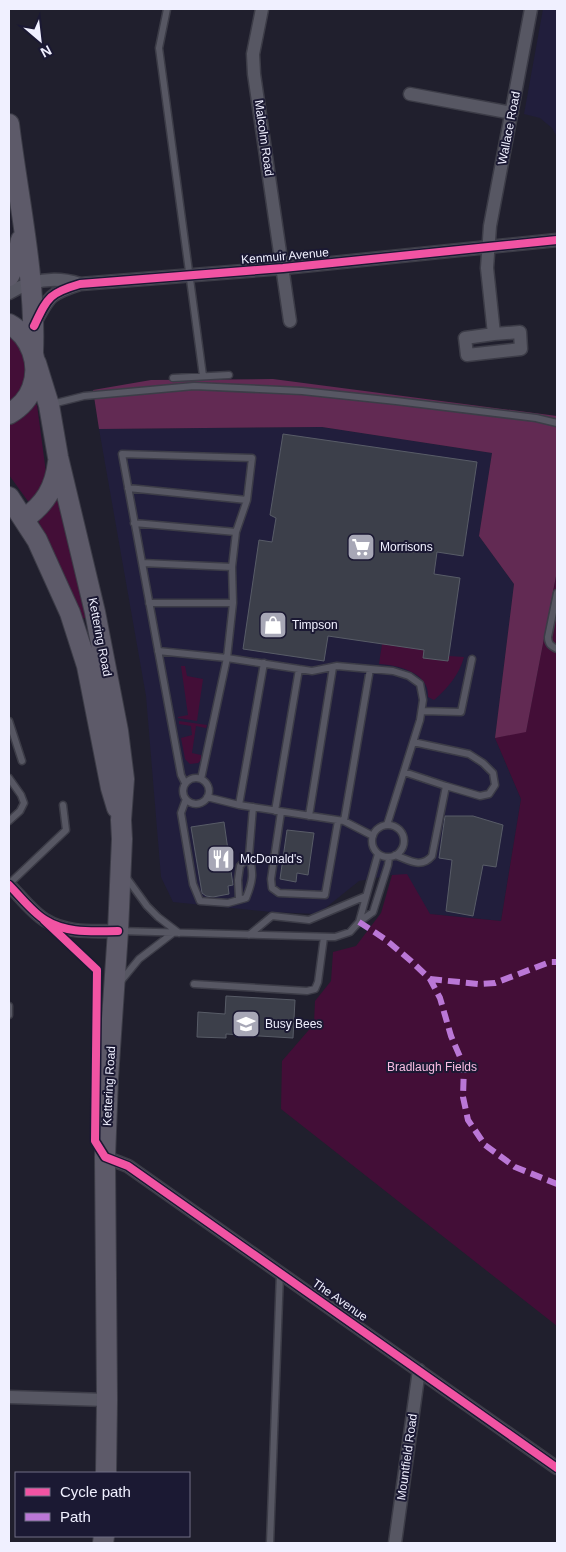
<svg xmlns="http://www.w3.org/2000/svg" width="566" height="1552" viewBox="0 0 566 1552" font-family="Helvetica,sans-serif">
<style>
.built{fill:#211e3c}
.green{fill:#430e37}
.forest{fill:#622a53}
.building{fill:#3c3f4a;stroke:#585c67}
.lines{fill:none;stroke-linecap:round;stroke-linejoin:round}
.lane-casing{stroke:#3c3c47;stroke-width:9}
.street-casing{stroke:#3c3c47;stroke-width:15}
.primary-casing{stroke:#3c3c47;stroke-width:22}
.lane{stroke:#575763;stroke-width:6}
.street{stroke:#575763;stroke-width:12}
.primary{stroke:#5d5a69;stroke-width:20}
.quiet{stroke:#ba77d6;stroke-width:6;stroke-dasharray:12 6;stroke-linecap:butt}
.cycleway-casing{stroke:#1b1933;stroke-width:11}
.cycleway{stroke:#f153a3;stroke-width:8}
.labels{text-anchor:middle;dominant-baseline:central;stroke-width:4;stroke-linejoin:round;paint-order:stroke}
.street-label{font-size:12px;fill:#f0f0ff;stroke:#1b1933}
.poi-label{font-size:12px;fill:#f0f0ff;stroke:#1b1933;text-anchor:start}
.park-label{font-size:12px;fill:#f9bee4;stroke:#1b1933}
</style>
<rect width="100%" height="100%" fill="#201f2d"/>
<path class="built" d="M543,9H557V137L552,128L540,118L524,114Z
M322,427L492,453L479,536L514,584L495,738L521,799L501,921L429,914L392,875L359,881L318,914L271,912L173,902L161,877L146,696L99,429Z"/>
<path class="green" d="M9,333L21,344L28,365L22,389L9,403Z
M34,402L37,405L47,480L30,504L9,475V424L20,419Z
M56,495L66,524L89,617L81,619L62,570L37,518Z
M557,571V1326L281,1109L282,1061L314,1024L315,1001L331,981L333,952L356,946L381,913L392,875L407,874L430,914L501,921L521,799L495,738L526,731Z
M382,644L424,650V658L448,661L449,656L464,657C459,675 448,688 434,700L428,697C430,673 398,665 379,664Z
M181,666H185L187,676L203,679L197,721L178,718V717L188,715Z
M179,721L207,725L206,728L196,726L192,753L201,755V760L198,763L190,764L185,759L181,738L192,735L191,726L179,724Z"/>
<path class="forest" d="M273,379L557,416V571L526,732L495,738L514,584L479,536L492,453L322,427L99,429L93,390L151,380Z"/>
<path class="building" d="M283,434L477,462L463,556L437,552L434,574L460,578L448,661L423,658L424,650L328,636L324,661L243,649L259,540L272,542L276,518L270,515Z
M445,816H473L503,825L496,867L483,865L473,916L446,911L452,860L439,858Z
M224,822L233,885L228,886L229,894L213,897L206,896L202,893L191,827Z
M287,830L314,833L308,875L297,873L296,882L280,879Z
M226,996L295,1000L293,1038L226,1034V1038L197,1037L198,1012L225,1014Z"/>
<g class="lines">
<defs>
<path id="lane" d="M167,9L159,48L203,376
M173,378L229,375
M52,404L84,396L194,386L302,391L396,401L536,418L557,423
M128,488L247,500
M134,523L236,532
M142,563L232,567
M557,593L548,637C548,644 551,646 557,649
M149,603H233
M158,651L227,658L233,603L232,567L236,532L247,500L252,458L122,454L181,775L185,783
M422,711L461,712L472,659
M9,721L22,761
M404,772L446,786L480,796L489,794L495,785L493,773L483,763L469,754L413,742
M9,778L21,795L24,803L20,811L9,821
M183 791a13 13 0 1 1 26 0a13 13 0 1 1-26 0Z
M201,779L227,658L312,671L337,666L393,671L409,676L420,684L423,700L420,720L387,825
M207,797L239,805L344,821L373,836
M186,799L181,813L193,884L200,901L228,903L246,898C253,881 254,873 249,856
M239,805L264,663
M275,811L299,669
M281,812L271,879L272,888L279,893L325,895L338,821
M309,816L333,667
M344,821L370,669
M372 841a16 16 0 1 1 32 0a16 16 0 1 1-32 0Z
M395,855C409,860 421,869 432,856L446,786
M126,877L147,906L158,917L179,933
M9,884L66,830L63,805
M239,899L238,880L240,866L249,856L253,807
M359,922L378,854
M119,931L335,937L350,932L359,922L373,912L388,865L389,857
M249,935L272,916L309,920L366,896
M121,981L139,959L173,933
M194,984L307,991L315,989L318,982L324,937
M9,1006V1015
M270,1543L280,1273"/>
<path id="street" d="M262,9L253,54L254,74L290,321
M410,94L512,113
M9,293C31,280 55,276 80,284
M35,323C49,296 51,293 80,284L283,268L557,240
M494,334L465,338L467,355L521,349L520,332L494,334L487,268L490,226L531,9
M9,885C20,896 32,912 45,920C67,934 94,931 118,931
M105,1157L128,1166L557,1468
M9,1397L107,1400
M395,1543L419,1370"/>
<path id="primary" d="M9,124C18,198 36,278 33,352
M9,276L17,259L21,240
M9,324C31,336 41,364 32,388C28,400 19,408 9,414
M36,363L49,405L58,457L95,612L118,731L124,779L121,820L122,839L118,931L108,1078L105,1157L107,1400L106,1473
M9,497L37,540L70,613L87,666L111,788L117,808
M24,519C45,504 55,488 58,462
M103,1543L104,1536"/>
</defs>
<use href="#lane" class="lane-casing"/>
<use href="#street" class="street-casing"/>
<use href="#primary" class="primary-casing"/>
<use href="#lane" class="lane"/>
<use href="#street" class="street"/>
<use href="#primary" class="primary"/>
<path class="quiet" d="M359,922L385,939L411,961L430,979L440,998L451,1036L464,1066L463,1097L468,1120L485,1145L515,1167L557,1184
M430,979L478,984L495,983L550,962H557"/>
<defs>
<path id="cycleway" d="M34,326C48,297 49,293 80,284L283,268L557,240
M9,885C20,896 32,912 45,920C67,934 94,931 118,931
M44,920L97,970L95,1141L105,1157L128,1166L557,1468"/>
</defs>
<use href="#cycleway" class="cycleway-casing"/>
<use href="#cycleway" class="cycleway"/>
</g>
<defs>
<symbol id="supermarket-square" viewBox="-11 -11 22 22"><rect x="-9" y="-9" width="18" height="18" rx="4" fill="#a7a7b6" stroke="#1b1933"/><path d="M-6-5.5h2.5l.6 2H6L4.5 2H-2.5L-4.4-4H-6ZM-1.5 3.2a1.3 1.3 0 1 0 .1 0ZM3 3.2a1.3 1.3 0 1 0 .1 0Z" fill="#fff"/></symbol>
<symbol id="shop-square" viewBox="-11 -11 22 22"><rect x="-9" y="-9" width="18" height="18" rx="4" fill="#a7a7b6" stroke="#1b1933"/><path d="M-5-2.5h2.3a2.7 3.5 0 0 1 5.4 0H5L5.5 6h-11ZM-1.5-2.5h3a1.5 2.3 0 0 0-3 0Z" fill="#fff"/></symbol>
<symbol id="restaurant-square" viewBox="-11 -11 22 22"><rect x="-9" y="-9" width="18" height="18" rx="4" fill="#a7a7b6" stroke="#1b1933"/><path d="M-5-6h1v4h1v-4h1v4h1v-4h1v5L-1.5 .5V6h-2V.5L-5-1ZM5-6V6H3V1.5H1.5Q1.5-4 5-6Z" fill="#fff"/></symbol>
<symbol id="school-square" viewBox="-11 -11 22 22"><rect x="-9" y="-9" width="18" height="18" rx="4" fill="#a7a7b6" stroke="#1b1933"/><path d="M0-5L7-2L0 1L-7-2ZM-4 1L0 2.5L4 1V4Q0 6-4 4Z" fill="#fff"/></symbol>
</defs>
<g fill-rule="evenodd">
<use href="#supermarket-square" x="345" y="531" width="32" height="32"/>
<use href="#shop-square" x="257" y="609" width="32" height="32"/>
<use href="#restaurant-square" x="205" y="843" width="32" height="32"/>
<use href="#school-square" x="230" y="1008" width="32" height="32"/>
</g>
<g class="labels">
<g class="street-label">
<text transform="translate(509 128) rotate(-79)">Wallace Road</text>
<text transform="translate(264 138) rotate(82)">Malcolm Road</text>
<text transform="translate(285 256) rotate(-5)">Kenmuir Avenue</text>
<text transform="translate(100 637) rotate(79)">Kettering Road</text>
<text transform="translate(109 1086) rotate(-87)">Kettering Road</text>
<text transform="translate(340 1300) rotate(35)">The Avenue</text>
<text transform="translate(407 1457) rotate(-82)">Mountfield Road</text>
</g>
<g class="poi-label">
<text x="380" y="547">Morrisons</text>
<text x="292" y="625">Timpson</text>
<text x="240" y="859">McDonald's</text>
<text x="265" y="1024">Busy Bees</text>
</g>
<g class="park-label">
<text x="432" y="1067">Bradlaugh Fields</text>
</g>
</g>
<rect width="566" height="1552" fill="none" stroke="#f0f0ff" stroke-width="20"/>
<rect x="15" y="1472" width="175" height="65" fill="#1b1933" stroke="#706f85"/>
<rect x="25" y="1488" width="25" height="8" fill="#f153a3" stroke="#706f85"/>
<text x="60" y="1497" font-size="15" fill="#f0f0ff">Cycle path</text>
<rect x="25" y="1513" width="25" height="8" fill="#ba77d6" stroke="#706f85"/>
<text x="60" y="1522" font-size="15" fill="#f0f0ff">Path</text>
<g transform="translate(40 40) rotate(152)" stroke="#1b1933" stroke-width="4" paint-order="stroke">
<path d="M0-4L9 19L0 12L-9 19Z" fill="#f0f0ff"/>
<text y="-8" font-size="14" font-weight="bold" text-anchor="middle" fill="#f0f0ff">N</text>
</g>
</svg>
